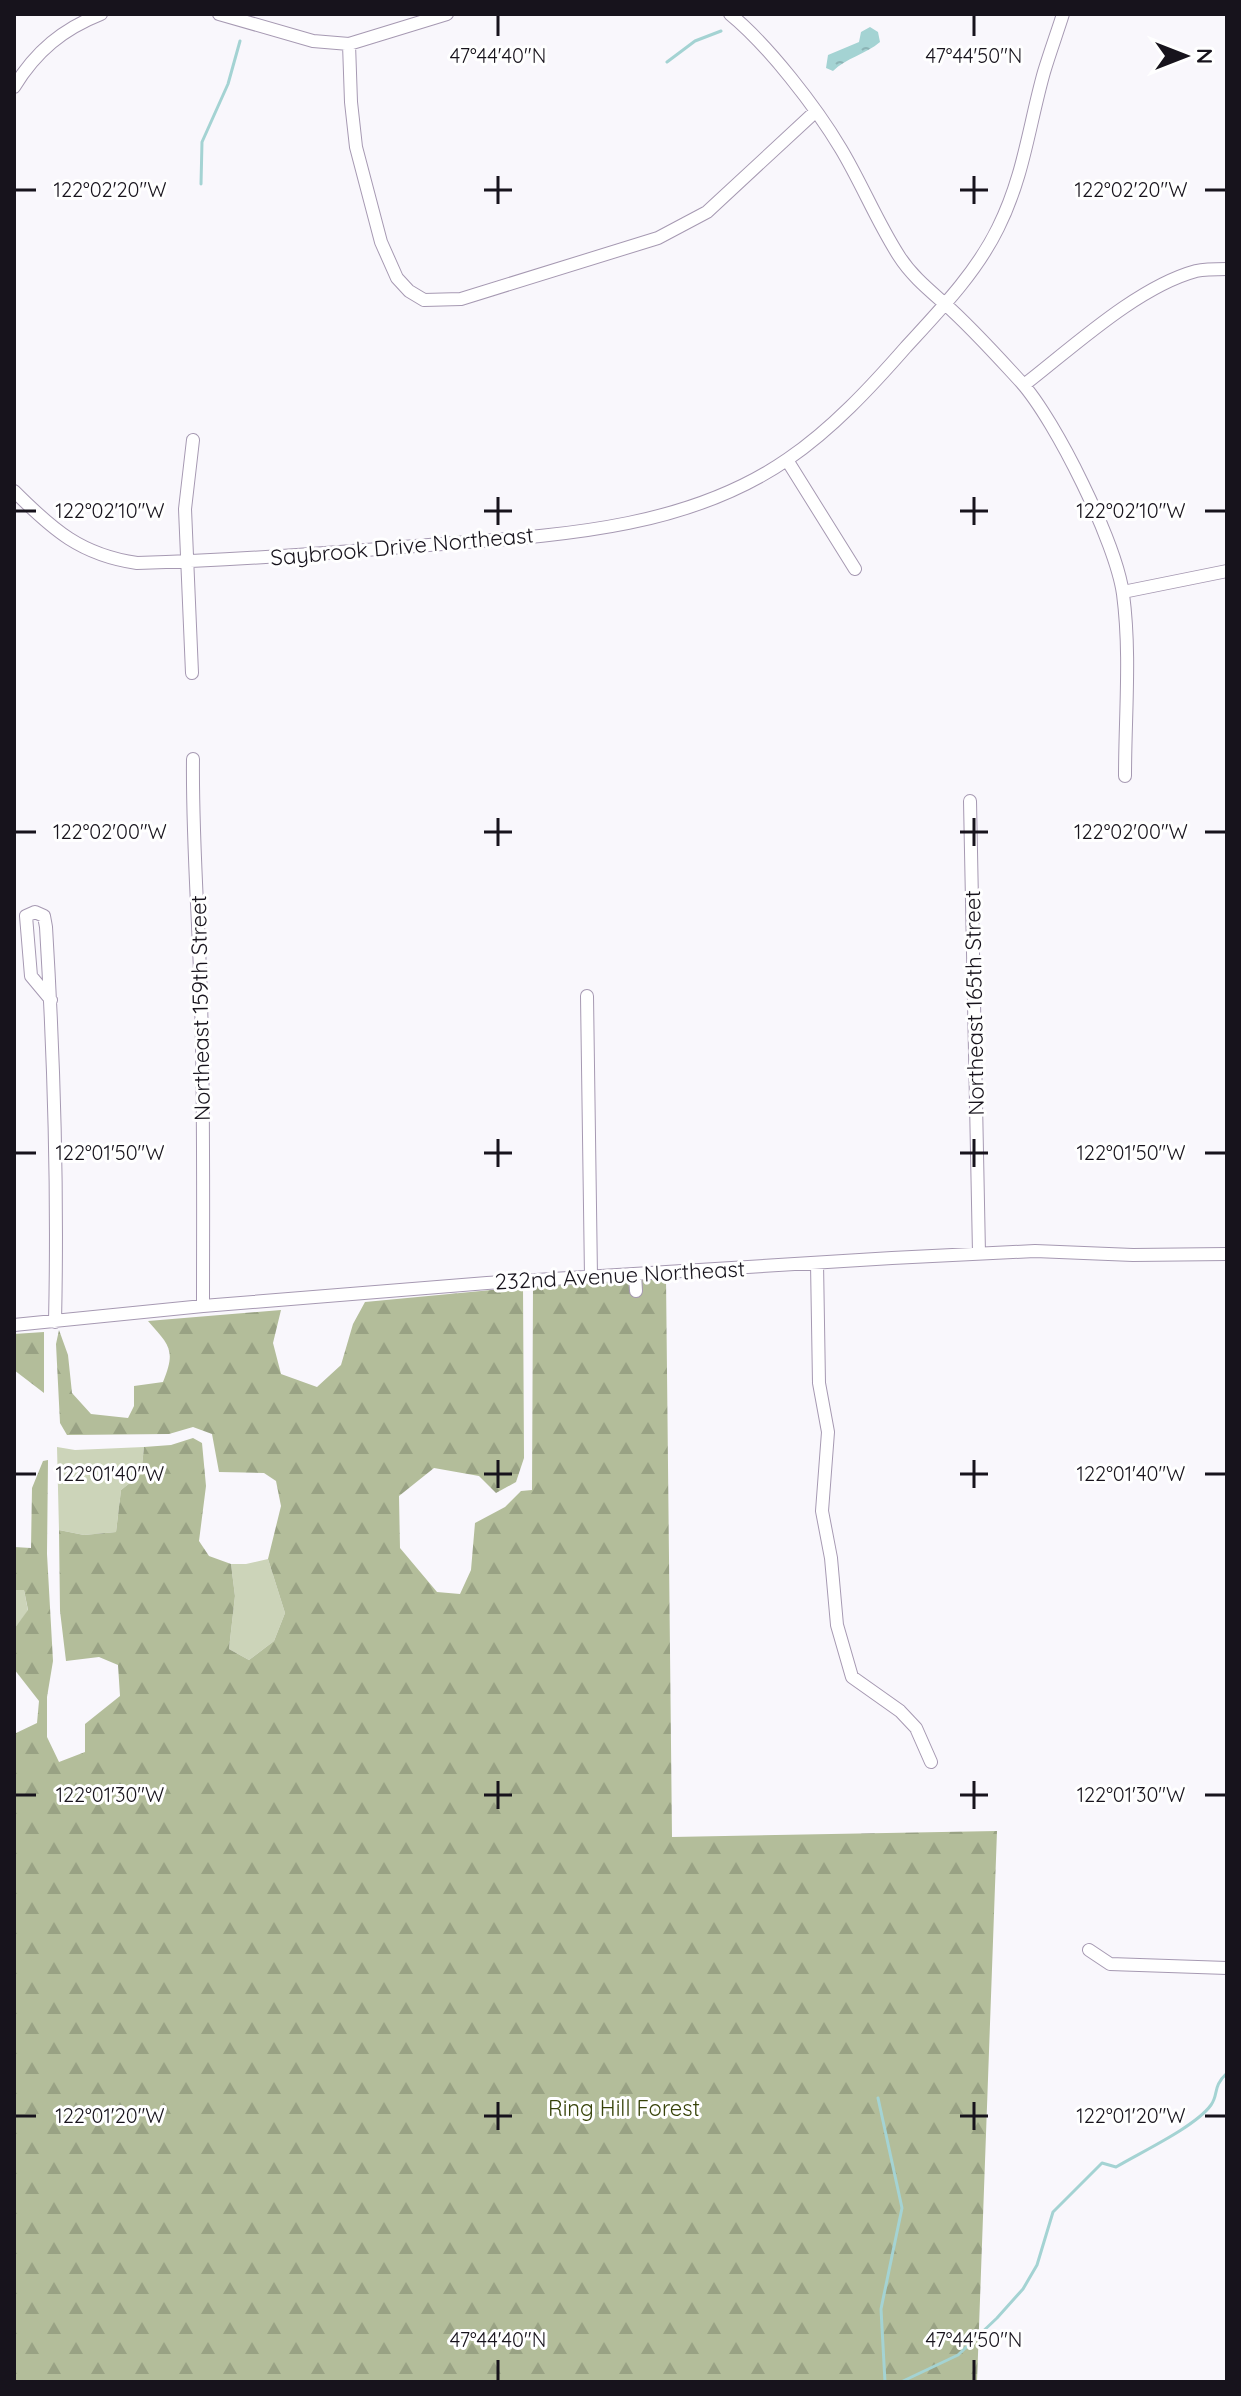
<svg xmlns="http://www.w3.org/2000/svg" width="1241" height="2396" viewBox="0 0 1241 2396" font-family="Quicksand,sans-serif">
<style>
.grass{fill:#ccd4b9}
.forest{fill:url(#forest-firs)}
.water{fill:url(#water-ripples)}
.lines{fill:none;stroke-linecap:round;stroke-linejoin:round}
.stream{stroke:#a4d3d3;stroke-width:3}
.minor-casing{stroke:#a699b2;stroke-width:14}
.minor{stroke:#fff;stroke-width:12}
.ticks{fill:none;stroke:#17131c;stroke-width:3}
.labels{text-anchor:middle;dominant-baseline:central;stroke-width:6;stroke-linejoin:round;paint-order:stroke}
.street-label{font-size:22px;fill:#17131c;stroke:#fff}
.park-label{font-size:22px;fill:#374309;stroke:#fff}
.ticks-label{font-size:20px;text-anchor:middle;fill:#17131c;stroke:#fff;stroke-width:6;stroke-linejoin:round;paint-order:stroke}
</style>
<defs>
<pattern id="forest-firs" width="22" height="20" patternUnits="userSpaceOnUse" patternTransform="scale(2)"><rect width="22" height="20" fill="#b3bd9a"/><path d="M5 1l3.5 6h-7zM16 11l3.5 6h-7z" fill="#99a284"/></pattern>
<pattern id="water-ripples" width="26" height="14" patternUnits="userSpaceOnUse" patternTransform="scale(2)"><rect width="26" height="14" fill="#a4d3d3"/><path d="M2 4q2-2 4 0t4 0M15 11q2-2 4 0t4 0" fill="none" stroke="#8cb4b5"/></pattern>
</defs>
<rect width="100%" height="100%" fill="#f9f7fc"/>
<path class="grass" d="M57,1447L75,1450L144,1447L141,1474L121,1490L116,1532L84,1535L59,1530Z
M268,1559L285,1613L274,1641L249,1660L229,1649L235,1596L231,1564H246Z
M14,1590H24L28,1611L14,1629Z"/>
<path class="forest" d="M666,1278L672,1837L997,1831L977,2382H14V1734L37,1723L39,1701L14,1669V1629L28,1610L24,1590H14V1547L31,1548L32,1488L43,1461L48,1460L47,1554L53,1661L47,1697V1737L59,1762L85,1752V1724L120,1696L118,1665L99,1657L66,1661L60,1611L59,1530L84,1535L116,1532L121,1490L141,1474L144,1447L171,1445L193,1438L202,1443L206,1486L199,1541L209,1556L231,1564L235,1596L229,1649L249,1660L274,1641L285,1613L268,1559L281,1506L276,1481L264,1473L219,1472L212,1434L193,1427L169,1434L67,1435L60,1423L56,1344L59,1330L68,1355L72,1393L91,1414L128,1418L134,1406V1386L163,1382C176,1350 170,1346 148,1321L281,1310L273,1343L281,1374L317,1387L341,1365L353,1324L365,1302L523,1287L524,1458L516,1482L496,1493L479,1476L434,1468L399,1496L400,1548L437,1592L460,1594L471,1570L475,1523L505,1507L521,1491L532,1490L533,1286Z
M44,1332V1393L14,1370V1334Z"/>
<path class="water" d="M870,27L878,32L880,42C866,54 846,58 833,71L826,68L828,55L859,42L861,32Z"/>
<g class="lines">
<path class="stream" d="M667,62L695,41L721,31
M201,184L202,142L228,84L240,41
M878,2098L902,2208L881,2309L885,2382
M901,2382L958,2355L997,2318L1023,2289L1037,2265L1053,2212L1102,2163L1116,2167C1141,2152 1195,2127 1211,2105C1219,2094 1212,2087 1227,2073"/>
<defs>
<path id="minor" d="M219,14L313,41L349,44L447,14
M730,14C768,45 816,107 841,149C862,184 877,222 899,256C911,275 928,289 945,304C972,328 997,356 1021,382C1056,421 1116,543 1123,594C1131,654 1125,716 1125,776
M349,44L351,102L356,147L381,242L397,278L409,291L424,300L461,299L658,238L707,212L816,111
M14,87C36,51 63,29 101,14
M1024,385C1072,348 1137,287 1196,271C1205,269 1217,269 1227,269
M787,460L855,569
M14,491C53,530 81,555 137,563C230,560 322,554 415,546C540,536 680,534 788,459C832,429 871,387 906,347C940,310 976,273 998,228C1024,176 1029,125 1044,72C1050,52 1057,33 1063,14
M1123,592L1227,571
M192,673L185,509L193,440
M193,759C192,840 199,921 201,1002C204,1103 203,1205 203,1306
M970,801L979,1253
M587,996L591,1277
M51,1000L31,976L26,916L35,912L44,916L46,927C54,1059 58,1190 55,1322
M817,1263L819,1383L828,1432L822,1511L831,1558L837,1625L852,1677L900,1711L916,1728L931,1762
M635,1274L636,1291
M14,1325L203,1306L487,1283L892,1258L1035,1251L1133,1255L1227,1254
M1089,1950L1110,1964L1227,1968"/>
</defs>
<use href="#minor" class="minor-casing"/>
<use href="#minor" class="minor"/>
</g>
<path class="ticks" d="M498,16V36M974,16V36M498,176V204M974,176V204M16,190H36M484,190H512M960,190H988M1205,190H1225M498,497V525M974,497V525M16,511H36M484,511H512M960,511H988M1205,511H1225M498,818V846M974,818V846M16,832H36M484,832H512M960,832H988M1205,832H1225M498,1139V1167M974,1139V1167M16,1153H36M484,1153H512M960,1153H988M1205,1153H1225M498,1460V1488M974,1460V1488M16,1474H36M484,1474H512M960,1474H988M1205,1474H1225M498,1781V1809M974,1781V1809M16,1795H36M484,1795H512M960,1795H988M1205,1795H1225M498,2102V2130M974,2102V2130M16,2116H36M484,2116H512M960,2116H988M1205,2116H1225M498,2360V2380M974,2360V2380"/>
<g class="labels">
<g class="street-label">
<text transform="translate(402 546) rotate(-5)">Saybrook Drive Northeast</text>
<text transform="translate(974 1003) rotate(-91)">Northeast 165th Street</text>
<text transform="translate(200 1008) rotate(-91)">Northeast 159th Street</text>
<text transform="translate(620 1275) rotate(-3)">232nd Avenue Northeast</text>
</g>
<g class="park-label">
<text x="624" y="2108">Ring Hill Forest</text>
</g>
</g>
<g class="ticks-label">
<text x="498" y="63">47°44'40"N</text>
<text x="974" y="63">47°44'50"N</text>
<text x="1131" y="197">122°02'20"W</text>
<text x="110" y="197">122°02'20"W</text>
<text x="1131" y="518">122°02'10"W</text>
<text x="110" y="518">122°02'10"W</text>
<text x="110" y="839">122°02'00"W</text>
<text x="1131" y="839">122°02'00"W</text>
<text x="1131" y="1160">122°01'50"W</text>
<text x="110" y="1160">122°01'50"W</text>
<text x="1131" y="1481">122°01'40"W</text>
<text x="110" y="1481">122°01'40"W</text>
<text x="110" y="1802">122°01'30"W</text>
<text x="1131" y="1802">122°01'30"W</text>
<text x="110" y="2123">122°01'20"W</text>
<text x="1131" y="2123">122°01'20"W</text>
<text x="498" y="2347">47°44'40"N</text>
<text x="974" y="2347">47°44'50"N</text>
</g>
<rect width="1241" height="2396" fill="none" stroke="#17131c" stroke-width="32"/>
<g transform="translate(1185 56) rotate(90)" stroke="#ffffff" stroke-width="6" paint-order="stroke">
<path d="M0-6L14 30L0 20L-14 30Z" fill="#17131c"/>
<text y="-12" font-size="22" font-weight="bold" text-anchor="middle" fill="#17131c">N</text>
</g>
</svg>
